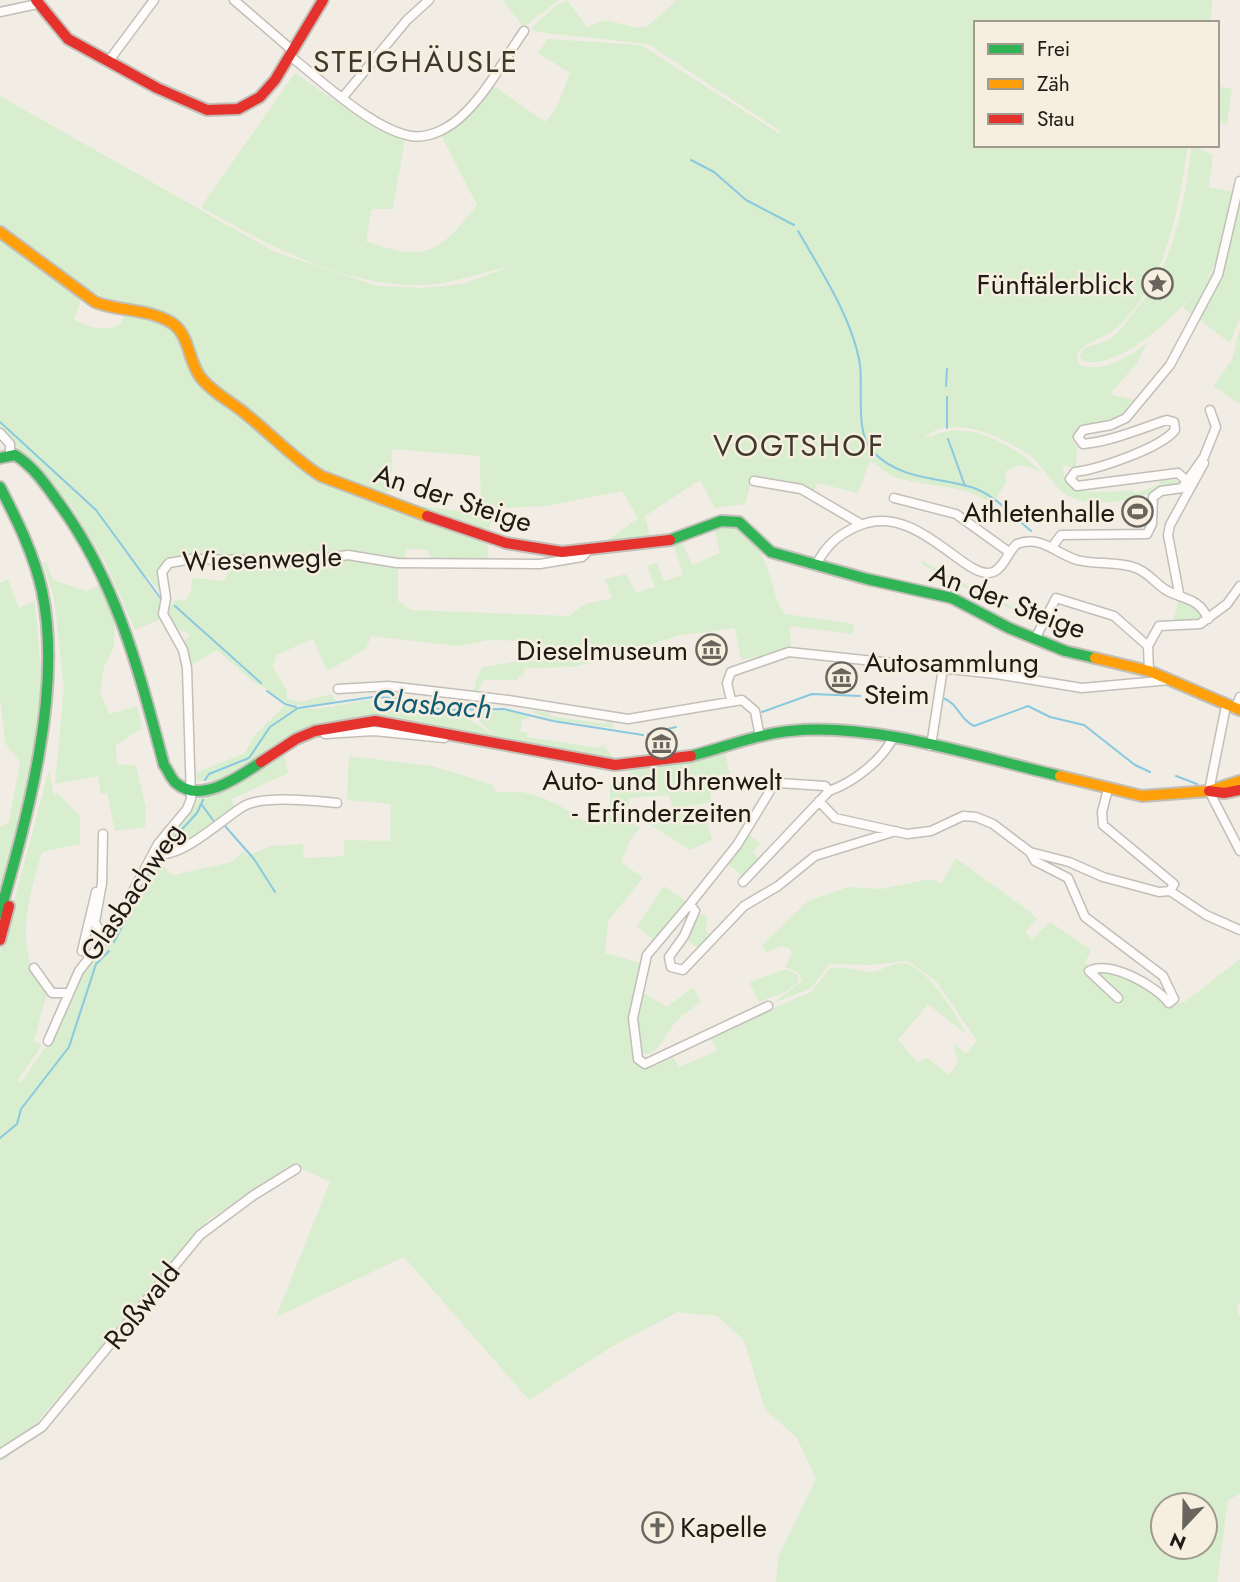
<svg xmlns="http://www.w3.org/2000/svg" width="1240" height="1582" viewBox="0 0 1240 1582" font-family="Jost,sans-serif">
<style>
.green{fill:#d8eece;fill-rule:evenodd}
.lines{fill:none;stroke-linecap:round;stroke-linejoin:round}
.stream{stroke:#89c9e0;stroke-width:2}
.street-casing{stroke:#c2bfb8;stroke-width:11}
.fast-casing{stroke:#c2bfb8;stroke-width:14}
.slow-casing{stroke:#c2bfb8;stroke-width:14}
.jam-casing{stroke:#c2bfb8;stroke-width:14}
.street{stroke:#fdfcfb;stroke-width:8}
.fast{stroke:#30b455;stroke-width:10}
.slow{stroke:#ff9f0a;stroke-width:10}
.jam{stroke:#e5322d;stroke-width:10}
.labels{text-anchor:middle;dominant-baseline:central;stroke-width:5;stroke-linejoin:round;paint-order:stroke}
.poi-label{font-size:28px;fill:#1e1b16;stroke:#f6efe0;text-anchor:end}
.street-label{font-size:28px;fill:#1e1b16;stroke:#f6efe0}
.neighbourhood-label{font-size:30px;letter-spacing:2px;fill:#3f392d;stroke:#f6efe0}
.water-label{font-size:30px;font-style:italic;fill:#105c75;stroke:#f6efe0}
</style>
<rect width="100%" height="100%" fill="#f1ede5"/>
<path class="green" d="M502,0H559L524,27Z
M677,0H1212L1211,23H976V145H1188C1178,210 1169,275 1120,325C1108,337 1084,342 1077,354L1079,365C1103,373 1129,357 1147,343L1138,362L1110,394L1137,401L1119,419L1082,428L1072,440L1077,447L1076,467L1063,466C1065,501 1108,491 1133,490L1134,494L1160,484V480L1182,481L1181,486C1147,493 1111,510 1075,499C1056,493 1047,470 1033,458C1007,438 952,412 924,438C934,436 945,430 956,430C986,430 1022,451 1042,473C1028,465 1019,462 1005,472L1007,481L992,504C962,483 931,488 898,478C888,475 879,466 870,461L858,493L817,483L813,493L752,479L745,504L715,508L700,480L645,516L651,540L596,549L638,518L622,491L547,506L499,508L491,521L488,535L405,504L481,514L480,456L392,449L391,490L381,495L318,470L294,450L303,469L488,540V559H431L428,550L405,549V560L363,553L305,560L167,562L163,596L148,577L144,579L162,603L161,619L135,630L105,562L71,506L0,429V96L275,252L378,286L423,288L462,284L509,267C479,272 452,285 421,285C342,286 267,245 201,207L295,73L366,122L405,139L393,209H372L366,241C426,263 439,253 477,205L441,135L495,87L545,122L557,107L570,73L538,53L548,39L641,45L780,134V131L648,44L536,32L531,28L558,4L568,1L587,27L605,20L638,28L648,26ZM85,287L112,302L126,304L121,324C102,332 92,328 74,320Z
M1217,86L1232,89L1227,124L1217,122Z
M1192,145L1213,155L1209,187L1233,192C1229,218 1225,241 1214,265C1198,298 1122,373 1083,361L1079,357L1085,348C1093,344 1102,344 1110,339C1120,332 1127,321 1135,311C1175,263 1184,206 1192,145Z
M1237,196H1240V318L1230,343L1196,317L1223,270Z
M1215,268L1216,274L1192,314L1183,308Z
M1240,328V404L1213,386L1232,360Z
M724,524C763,531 768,574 779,606L785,614L854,624L853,634L790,626L791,650L741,660L735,628L677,636L649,645V648L573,667L525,668L523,677H518V680H484L477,692H474L477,677L483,667L536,658L529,641L488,640L458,646L371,636L366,649L327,671L313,639L276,655L273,667L287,691V699L301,702L331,694L336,701C316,705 296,710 278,698C269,692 264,686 255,683L217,650L190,666L182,641L190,637L187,631L182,632L171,625L166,612L176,599L185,601L191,592L192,578L225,581L229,562L257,565L344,557L398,566V601L411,610L569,616L585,604L612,598L605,579L626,574L636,592L655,587L647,566L657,563L664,581L683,575L674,546L683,543L692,565L720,553L714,527Z
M923,561L982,594L1029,614L1028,617L946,579L921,563Z
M46,562L53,580L87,591L102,584L115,610L114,647L104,667L100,691L109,714L137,706L142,728L116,745L117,764L136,766L146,808L145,827L115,831L107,793L101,794L98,776L55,784L64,688L54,598L43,563Z
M8,579L19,608L35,601L41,672L36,752L0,892V827L9,822L20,762L5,743L0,697V583Z
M1179,599L1197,607L1201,616L1198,621H1173Z
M368,700C403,701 435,714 469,713L471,721L492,734L494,739L304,730L217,780L197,781L196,773L245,753L253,737L284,706L317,709Z
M533,710L550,713V716L606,724L607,719L612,722L613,728L553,720L533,713Z
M511,711L528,715L529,720L522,719L520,731L527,733V737L599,748L603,744L615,760L499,740L476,718L473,712Z
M725,754L731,779L710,780L711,802L673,809L669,795L630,798L627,811L631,823L640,828L632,837L621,862L643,878L608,921L605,953L641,963C635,994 620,1038 641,1066H656L673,1057L679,1067L717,1051L709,1035L811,992L830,968C844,967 855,969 868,972C877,973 890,964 900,963C925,962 957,1015 966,1034L928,1004L898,1040L918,1063L926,1057L949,1075L958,1063L953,1043L966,1053L977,1041L936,981L908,961L871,965L830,964L811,988L772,1004L802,981L798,972L785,967L792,954L790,949L782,946L766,952L762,945L808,901L848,887L881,889L930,879L941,883L956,858L1030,912L1037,919L1025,932L1032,939L1050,922L1091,950L1085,963C1101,972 1117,974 1133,980C1149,987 1157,998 1168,1008L1186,1001L1240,959V1301L1237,1309L1240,1318V1494L1228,1500L1217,1582H776L778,1557L816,1479L797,1438L765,1409L744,1340L717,1316L678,1312L613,1346L529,1400L404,1257L276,1317L330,1182L296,1166L210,1218L6,1459L0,1461V953L49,770L54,797L57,792L80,816V844L42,852C28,899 12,952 47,993L34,1041L42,1045L18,1080L21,1083L55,1033L80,976L106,947L154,858L173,875L232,862L243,851L247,856L271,846L303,844L304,858L344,856V840L390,841L391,804L347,800L349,756L432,766L494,785L493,790C504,794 510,791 521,792C541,795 568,809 584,821L610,814V782L630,783V771ZM1163,1505H1205V1547H1163Z
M284,755L288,773L232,799L235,810L198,837L165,852L159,851C170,831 189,819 199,798L229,790Z
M703,806L712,840L690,850L649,824L662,815Z
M747,833L760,843L753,852L759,859L745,878L728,864Z
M664,886L687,902L655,941L637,926Z
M699,914L707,916L706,931L712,936L699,949L687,940Z
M786,969L798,975V983L785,992L759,1002L749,982Z
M693,987L701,1002C692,1009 683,1014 675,1023C665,1033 661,1056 641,1054C631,1038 638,1010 642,992L667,1007Z"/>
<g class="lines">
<path class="stream" d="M691,160L714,172L746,200L794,225
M798,231C822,272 853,320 860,365C863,391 855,434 873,452C901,480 936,477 971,487C994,494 1013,516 1031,531
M946,386L947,369
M947,397V428
M0,422L96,510L161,599
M948,439L965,486
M175,606L261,683
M267,691L285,704L296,707
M943,698C958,703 960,720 974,726L1028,706L1050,717L1084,725L1135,765L1150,772
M762,712L812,694L860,696
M648,734L676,727
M1176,776L1197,784
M205,780L209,774L249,758L270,727L298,708L373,697L397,698L443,710L504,709L553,721L643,735
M202,805L215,823
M225,826L254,859L275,892
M162,851L197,813L203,800
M114,942L157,859
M0,1138L17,1124L21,1109L69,1047L96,964L109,951"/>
<defs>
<path id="street" d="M234,0L293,51
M0,12L37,4
M290,56C322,81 372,129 411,136C430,139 451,127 464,114C488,91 505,58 524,31
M108,62L154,0
M343,97L407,20L429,0
M0,433L10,444V454
M754,481L801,489L861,524
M1187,481L1178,473L1077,486L1070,479L1075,472C1099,469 1161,448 1175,430L1174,422L1167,420C1139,429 1113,441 1083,444L1078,437L1083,430L1111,425L1126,418L1170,365L1218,275L1240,181
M894,498L956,514L1009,552
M1052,547L1061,535L1147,534L1152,524L1153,497L1161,491L1182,488L1204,457L1216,427L1210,410
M816,565C826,546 837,535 858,526C917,500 966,583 993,572C1004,568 1008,551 1017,544C1041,535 1055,553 1077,560C1096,565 1117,561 1136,568C1149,573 1155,583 1166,590C1183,600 1199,597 1208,619
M1179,593L1168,535L1170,525L1204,463
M1035,639L1056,598L1114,616L1148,646
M1149,671L1148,646L1159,626L1200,624L1227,604L1240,586
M338,689L388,686L508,700L628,719L742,700L755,711L760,737
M731,700L727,683L731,672L789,652L996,674L1082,688L1170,680
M1226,706L1209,791L1240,851
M1235,709L1240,697
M325,734L374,731L444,738
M931,746L943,668
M829,791L825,786L779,783L773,786L737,845L690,904L695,911L684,936L669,957L671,967L683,970L744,906L778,886L815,856L896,831
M819,801L835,818L907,834L931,831L963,816L976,817L993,824L1030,852L1069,862L1103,877L1159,892L1170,891L1174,884L1103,825L1102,812L1108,789
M103,834L102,883L95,922L104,940
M1030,852L1035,861L1068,878L1085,917L1163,976L1174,999L1169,1003C1155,985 1110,960 1089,971L1118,998
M154,853C179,862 223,818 244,806C264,795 314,801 337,803
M743,882L829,791C854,782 881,761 893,738
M1170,891L1206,915L1240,930
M690,904L647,955L633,1018L638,1059L645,1064L768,1006
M82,951L96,892
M34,968L52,993H68
M48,1041L79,971L115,925L158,844L187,809L191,799L187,668L183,650L163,614L166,598L162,572L169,563L192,559L305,561L348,555L397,563L540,564L582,557L587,552
M0,1454L42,1427L200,1235L254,1195L296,1169"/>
<path id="fast" d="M0,458L15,455C33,466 46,485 58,502C117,582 139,671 164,765C168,770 171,779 176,783C201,805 240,776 261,762
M0,487C17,520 34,554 42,591C63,690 27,818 0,913
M670,540L721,521L739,522L771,552L867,579L952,598L1009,628L1065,651L1095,658
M691,756C723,748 757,734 790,731C874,722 978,757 1060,776"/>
<path id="slow" d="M0,232L95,302C120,312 148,308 172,323C190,335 188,362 201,378C214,394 232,402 247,415C272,435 294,459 321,476L427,516
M1095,658L1149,671L1240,710
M1060,776L1142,796L1209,791L1240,781"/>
<path id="jam" d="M36,0L68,39L157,88L207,110L238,109L260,97L275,80L323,0
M427,516L506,543L562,552L670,540
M261,762L296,739L315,731L375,721L615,765L691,756
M1209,791L1224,793L1240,790
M0,940L9,906"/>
</defs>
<use href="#street" class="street-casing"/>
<use href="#fast" class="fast-casing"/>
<use href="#slow" class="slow-casing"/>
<use href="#jam" class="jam-casing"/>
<use href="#street" class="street"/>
<use href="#fast" class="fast"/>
<use href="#slow" class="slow"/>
<use href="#jam" class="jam"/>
</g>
<defs>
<symbol id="sight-ring" viewBox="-11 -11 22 22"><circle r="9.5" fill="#f6efe0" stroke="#68645e" stroke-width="1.5"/><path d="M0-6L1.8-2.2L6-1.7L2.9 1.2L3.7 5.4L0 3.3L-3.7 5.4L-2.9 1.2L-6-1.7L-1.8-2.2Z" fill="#68645e"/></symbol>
<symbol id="stadium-ring" viewBox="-11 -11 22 22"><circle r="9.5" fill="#f6efe0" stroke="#68645e" stroke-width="1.5"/><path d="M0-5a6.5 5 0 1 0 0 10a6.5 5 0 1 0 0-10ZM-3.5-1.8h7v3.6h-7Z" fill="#68645e"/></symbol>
<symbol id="museum-ring" viewBox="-11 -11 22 22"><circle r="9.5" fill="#f6efe0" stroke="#68645e" stroke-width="1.5"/><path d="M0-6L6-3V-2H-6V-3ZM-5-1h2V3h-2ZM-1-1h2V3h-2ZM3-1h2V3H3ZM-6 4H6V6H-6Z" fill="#68645e"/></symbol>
<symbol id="church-ring" viewBox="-11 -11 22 22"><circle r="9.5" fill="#f6efe0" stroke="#68645e" stroke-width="1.5"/><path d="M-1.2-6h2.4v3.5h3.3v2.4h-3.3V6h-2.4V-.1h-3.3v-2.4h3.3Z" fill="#68645e"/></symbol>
</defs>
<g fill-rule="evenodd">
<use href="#sight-ring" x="1140" y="266" width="35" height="35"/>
<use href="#stadium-ring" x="1120" y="494" width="35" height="35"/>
<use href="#museum-ring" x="694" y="632" width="35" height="35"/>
<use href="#museum-ring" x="824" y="660" width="35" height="35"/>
<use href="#museum-ring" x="644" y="726" width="35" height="35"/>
<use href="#church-ring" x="640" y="1510" width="35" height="35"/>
</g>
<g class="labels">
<g class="poi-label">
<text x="1134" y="284">Fünftälerblick</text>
<text x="1115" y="512">Athletenhalle</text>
<text x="688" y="650">Dieselmuseum</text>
<text x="864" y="662" text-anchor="start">Autosammlung<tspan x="864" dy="32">Steim</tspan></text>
<text x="662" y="780" text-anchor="middle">Auto- und Uhrenwelt<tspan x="662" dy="32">- Erfinderzeiten</tspan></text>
<text x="680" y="1527" text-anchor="start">Kapelle</text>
</g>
<g class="street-label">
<text transform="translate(453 498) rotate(18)">An der Steige</text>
<text transform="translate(262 559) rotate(-2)">Wiesenwegle</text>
<text transform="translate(1008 601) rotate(21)">An der Steige</text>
<text transform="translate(132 892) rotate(-56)">Glasbachweg</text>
<text transform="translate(142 1306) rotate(-51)">Roßwald</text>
</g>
<g class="neighbourhood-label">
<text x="416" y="61">STEIGHÄUSLE</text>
<text x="799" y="445">VOGTSHOF</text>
</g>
<g class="water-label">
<text transform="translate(432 704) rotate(4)">Glasbach</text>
</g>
</g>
<rect x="974" y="21" width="245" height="126" fill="#f6efe0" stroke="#a09a8f" stroke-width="2"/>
<rect x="988" y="44" width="35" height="10" fill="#30b455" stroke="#a09a8f" stroke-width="2"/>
<text x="1037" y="56" font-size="21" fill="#1e1b16">Frei</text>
<rect x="988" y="79" width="35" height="10" fill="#ff9f0a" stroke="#a09a8f" stroke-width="2"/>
<text x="1037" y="91" font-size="21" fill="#1e1b16">Zäh</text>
<rect x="988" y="114" width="35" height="10" fill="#e5322d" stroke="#a09a8f" stroke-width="2"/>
<text x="1037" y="126" font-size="21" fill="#1e1b16">Stau</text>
<g transform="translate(1184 1526) rotate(202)"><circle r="33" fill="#f6efe0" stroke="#a09a8f" stroke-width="2"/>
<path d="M0-5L12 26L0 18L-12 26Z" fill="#68645e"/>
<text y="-10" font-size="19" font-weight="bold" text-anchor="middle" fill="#1e1b16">N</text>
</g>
</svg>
